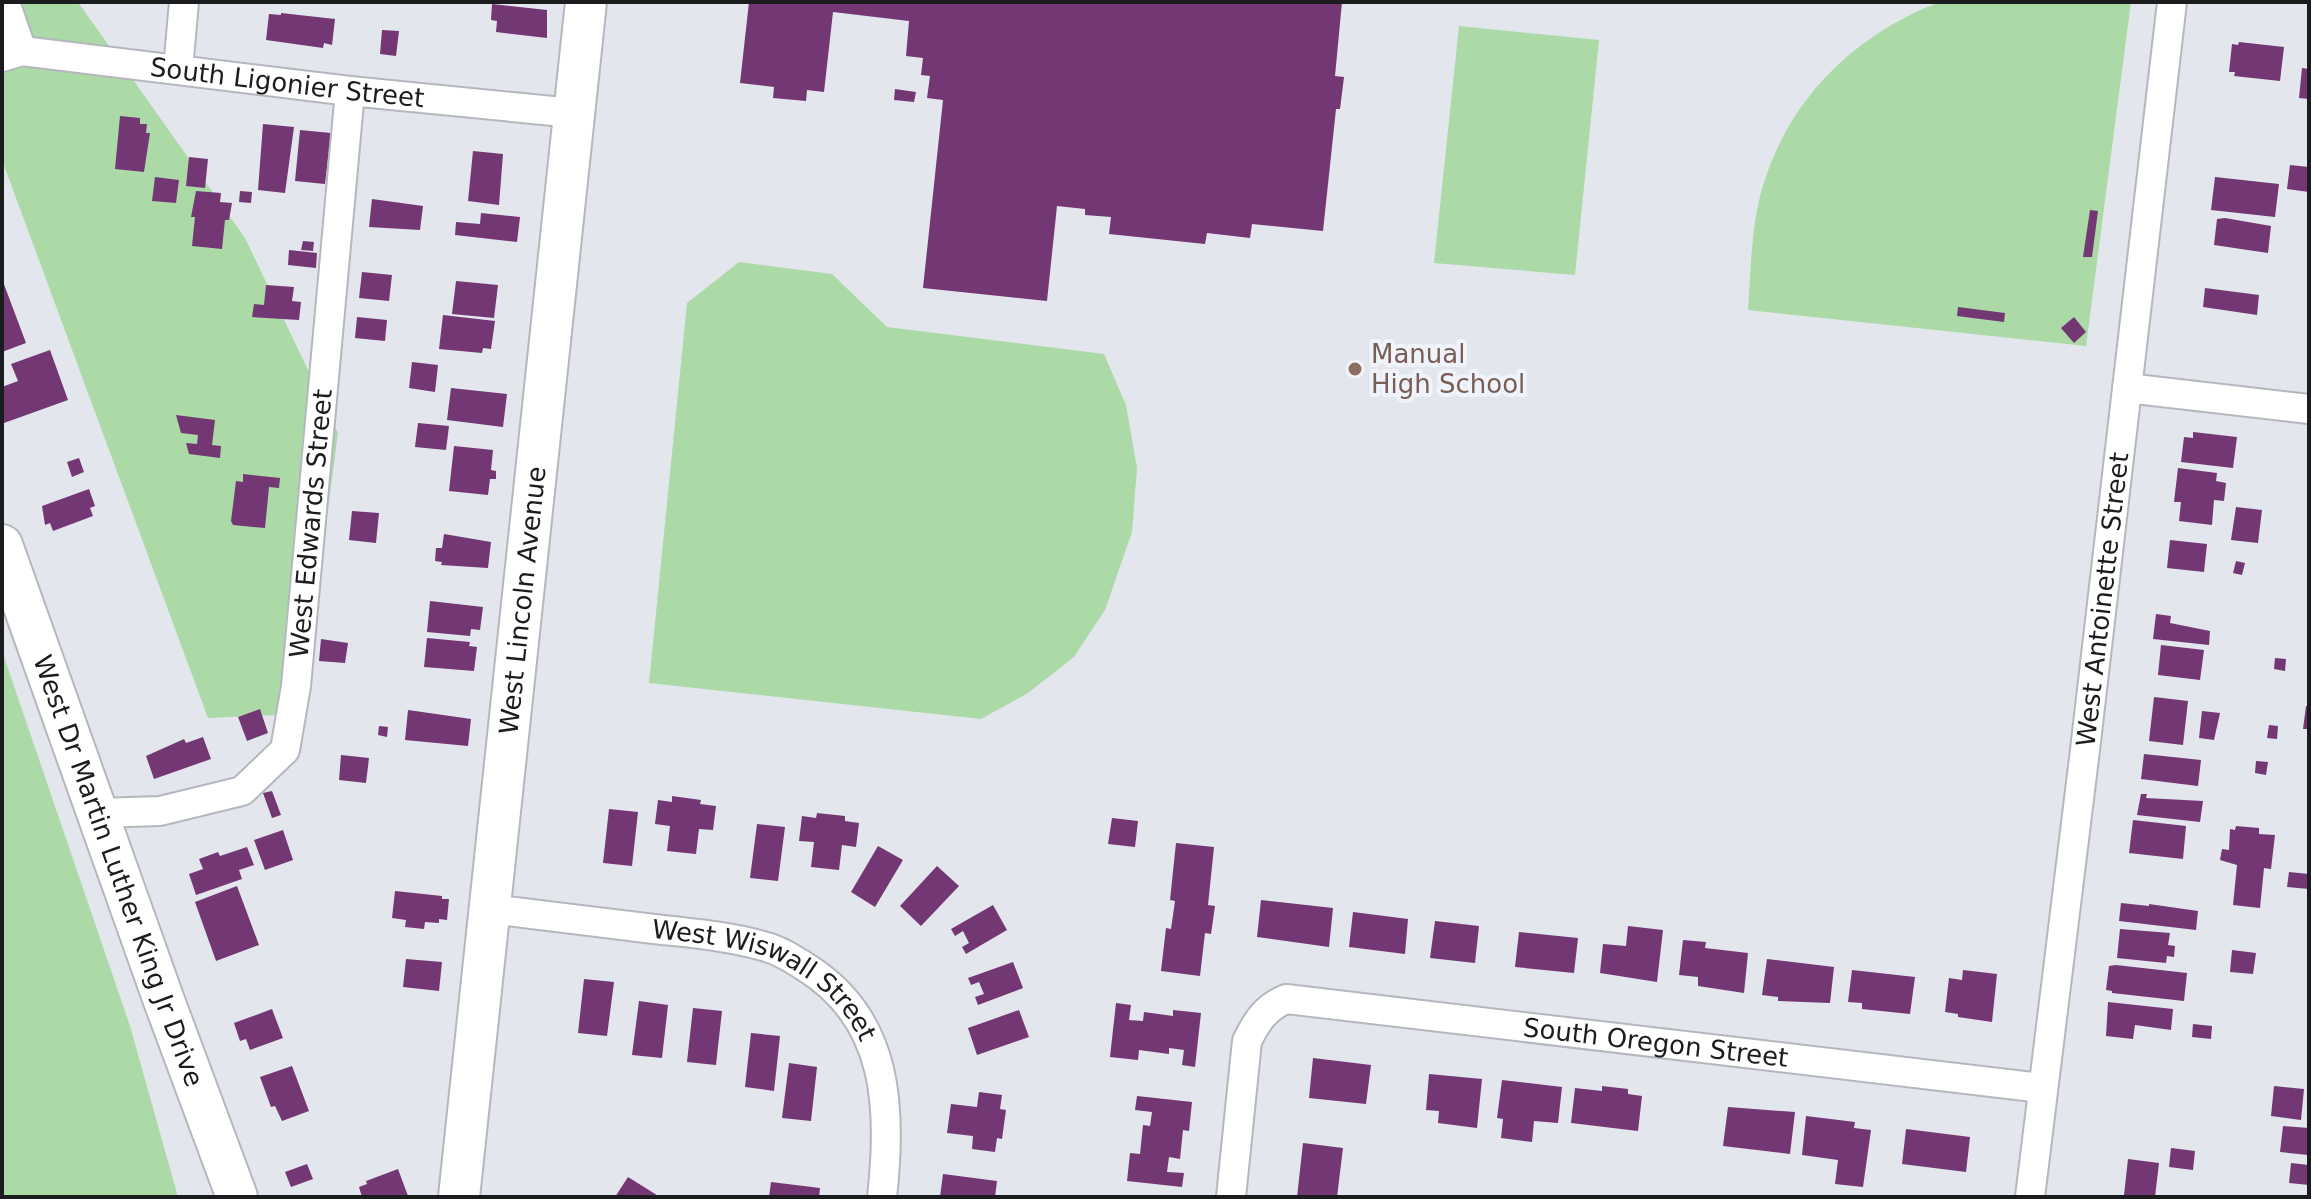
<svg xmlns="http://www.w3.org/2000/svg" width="2311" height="1199" viewBox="0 0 2311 1199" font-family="'DejaVu Sans',sans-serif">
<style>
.green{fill:#abdaa7}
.building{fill:#733774}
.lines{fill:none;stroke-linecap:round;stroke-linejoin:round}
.minor-casing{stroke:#b5b7be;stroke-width:32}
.secondary-casing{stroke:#b5b7be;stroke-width:44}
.minor{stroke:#fff;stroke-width:28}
.secondary{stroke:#fff;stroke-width:40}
.education-dot{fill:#8d6e63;stroke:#f1f3fa;stroke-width:3}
.labels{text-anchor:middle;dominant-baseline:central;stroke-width:8;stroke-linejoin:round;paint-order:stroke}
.street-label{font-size:26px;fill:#1b1c1e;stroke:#f1f3fa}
.education-label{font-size:26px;fill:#785e54;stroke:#f1f3fa;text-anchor:start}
</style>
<rect width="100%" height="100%" fill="#e3e6ed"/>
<path class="green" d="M2,2H78L245,238L338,433L301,714L208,718L2,160Z
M1940,2H2131L2086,346L1748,310C1751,270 1751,227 1762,189C1788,99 1855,34 1940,2Z
M1459,26L1599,40L1575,275L1434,263Z
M739,262L832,274L887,327L1104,354L1126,405L1137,468L1132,532L1105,610L1074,657L1028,693L981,719L649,683L687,303Z
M2,651L130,1026L178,1197H2Z"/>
<path class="building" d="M749,2H1342L1335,76L1344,77L1340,109H1336L1323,231L1252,224L1250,238L1207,233L1205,244L1109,234L1111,217L1085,215V209L1057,206L1047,301L923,288L943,100L927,98L930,76L921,75L923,58L906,56L909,21L833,12L824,92L807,90L806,101L773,98L774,87L740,83Z
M492,4L547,10V38L496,32L497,21L491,20Z
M281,13L335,19L332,45L324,43L323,48L266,40L269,14L281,15Z
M382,30L399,31L396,56L380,54Z
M2239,42L2284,47L2280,81L2234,76L2235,72H2229L2232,44L2238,45Z
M2302,68L2309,69V99L2299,98Z
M895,89L916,92L914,102L894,100Z
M120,116L140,118V124H147L146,133H150L144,172L115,169Z
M263,124L294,127L285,193L258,190Z
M300,130L331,133L325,184L295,181Z
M473,151L503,154L499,205L468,201Z
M189,157L208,159L205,188L186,186Z
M2290,165L2309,167V192L2287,189Z
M155,177L179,180L176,203L152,201Z
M2215,177L2279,184L2275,217L2211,210Z
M196,191L221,193L220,202L232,203L229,220H225L222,249L192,246L195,217H191Z
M240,191L252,192L251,203L239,202Z
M372,199L423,206L420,230L369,227Z
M2090,210L2098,211L2092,257H2083Z
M481,213L520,217L517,242L455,235L456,222L480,224Z
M2225,218L2271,226L2268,253L2214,245L2217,219Z
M303,241L314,242L313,251L301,250Z
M289,250L317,253L316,268L288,265Z
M362,272L392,275L389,301L359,298Z
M2,279L26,343L2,352Z
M456,281L498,285L494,318L452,314Z
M266,285L294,287L292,301L301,302L299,320L252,317L254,304L264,305Z
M2205,288L2259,295L2257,315L2203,307Z
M1958,307L2005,313L2004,322L1957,316Z
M443,315L495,321L491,349L483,348L482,353L439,349Z
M357,317L387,320L385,341L355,338Z
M2074,317L2086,332L2074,343L2061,328Z
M50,350L68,400L4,423L2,387L18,381L11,364Z
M412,362L438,365L435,392L409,388Z
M451,388L507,394L503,427L447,420Z
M176,415L215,420L212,445L221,446L220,458L189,454L186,443L197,444L198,435L181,433Z
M418,423L449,426L446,450L415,447Z
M2193,432L2237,437L2233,468L2181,462L2184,437L2193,438Z
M454,446L493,450L491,470L496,471V479H490L488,495L449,491Z
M79,458L84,472L72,477L67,462Z
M2178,468L2217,473L2216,481L2226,483L2224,501L2214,500L2212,525L2179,521L2181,502H2174Z
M243,474L280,478L279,488L269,487L265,528L233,525L231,521L236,481L243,482Z
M89,489L95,506L90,508L93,516L53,531L50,523L45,525L42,506Z
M2236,507L2262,510L2258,543L2231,540Z
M352,511L379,513L376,543L349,540Z
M444,534L491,542L488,568L441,565L442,562L435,561L436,548H442Z
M2170,540L2207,544L2204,572L2167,568Z
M2236,561L2245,563L2242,575L2233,573Z
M430,601L483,607L480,630L471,629L470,636L427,632Z
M2156,614L2171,616L2170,623L2210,631L2209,645L2153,639Z
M427,638L470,642L469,646L477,647L474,671L424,667Z
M321,639L348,643L345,663L319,661Z
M2161,645L2204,650L2200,680L2158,675Z
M2275,658L2286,659L2285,671L2274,669Z
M2154,697L2188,701L2183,745L2149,741Z
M2306,706H2309V729H2303Z
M260,709L268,733L247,741L238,717Z
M408,710L471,719L468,746L405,740Z
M2202,711L2220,713L2214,740L2199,738Z
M2269,725L2278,726L2277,739L2267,738Z
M379,726L388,727L387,737L378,735Z
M203,737L211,759L154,779L146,756L184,739L186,743Z
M2144,754L2201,760L2198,786L2141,779Z
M341,755L369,758L366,783L339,780Z
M2256,761L2268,762L2266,775L2255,773Z
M272,791L281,815L272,818L263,793Z
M2141,794H2147L2146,798L2203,801L2200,822L2137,815Z
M672,796L701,800L700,804L716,806L713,830L699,829L696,854L667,851L670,826L655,824L658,800L672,802Z
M609,809L638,812L632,866L603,863Z
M817,813L845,816V821L859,823L856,847L842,845L839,870L811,867L814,842L799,841L802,816L816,818Z
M1112,818L1138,821L1135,847L1108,844Z
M2133,820L2186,826L2183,859L2129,853Z
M757,824L785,827L778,881L750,878Z
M2236,826L2259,828V834L2275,835L2271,869L2264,868L2260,908L2233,905L2237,865L2220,860L2222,849L2229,850L2230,829L2235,830Z
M283,830L293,860L265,870L254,840Z
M1176,843L1214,847L1208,905L1215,906L1211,934L1205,933L1200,976L1161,971L1166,928L1171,929L1175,901L1170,900Z
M878,846L903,860L875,907L851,892Z
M247,847L254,865L239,870L242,879L196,895L189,874L203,869L199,859L218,852L220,856Z
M937,866L959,886L921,926L900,906Z
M2289,872L2309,874V889L2287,887Z
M237,886L259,945L216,961L195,902Z
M395,891L442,896V899H449L447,920L439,919V923L425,922L424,929L405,927L406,920L392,918Z
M1261,900L1333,908L1329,947L1257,937Z
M2121,903L2149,906V904L2198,911L2196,930L2119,921Z
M993,905L1007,930L966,954L962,947L969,943L963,931L955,936L951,929Z
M1353,912L1408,919L1405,954L1349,947Z
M1435,921L1479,926L1475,963L1430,958Z
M1628,926L1663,930L1657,982L1600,973L1603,944L1626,946Z
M2120,929L2170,933L2168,945L2175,946L2174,957L2167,956L2166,963L2117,958Z
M1519,932L1578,938L1574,973L1515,967Z
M1683,940L1706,942L1705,948L1748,953L1744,993L1698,986V977L1679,975Z
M2232,950L2256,953L2253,974L2230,972Z
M406,959L442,962L439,991L403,987Z
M1767,959L1834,967L1830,1003L1778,1001V997L1762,995Z
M1013,962L1023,988L978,1005L975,997L984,994L979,982L971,985L968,978Z
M2116,965L2187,973L2184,1001L2112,993V991L2106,990L2109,966Z
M1852,970L1915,977L1910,1014L1862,1009V1003L1848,1002Z
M1963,970L1997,974L1992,1022L1958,1017V1014L1945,1012L1949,978L1962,980Z
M584,979L614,982L607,1036L578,1033Z
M639,1001L668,1005L662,1058L632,1055Z
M2108,1002L2173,1009L2171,1030L2135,1025L2133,1039L2106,1036Z
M1116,1003L1131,1005L1129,1020L1143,1021L1144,1012L1173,1016V1010L1201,1013L1195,1067L1182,1065L1184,1050L1169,1048V1054L1139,1050L1138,1060L1110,1057Z
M693,1008L722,1011L716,1065L687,1062Z
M272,1009L283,1038L250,1050L246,1039L240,1041L234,1023Z
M1019,1010L1029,1037L977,1055L968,1028Z
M2193,1024L2212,1026L2211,1039L2192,1037Z
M751,1033L780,1036L774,1091L745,1087Z
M1313,1058L1371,1065L1366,1104L1309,1098Z
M789,1063L817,1067L811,1121L782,1118Z
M292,1066L309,1111L282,1121L275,1106L271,1107L260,1077Z
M1429,1074L1482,1079L1477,1128L1438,1123L1439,1111L1426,1110Z
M1502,1080L1562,1087L1558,1123L1534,1121L1532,1142L1501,1138L1503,1119L1497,1118Z
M1602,1086L1628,1089V1094L1642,1096L1638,1131L1571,1123L1575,1088L1602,1091Z
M2274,1086L2304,1089L2301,1120L2271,1116Z
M979,1092L1002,1095L1000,1109L1006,1110L1002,1139L997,1138L995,1152L972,1149L973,1136L947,1133L951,1104L977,1107Z
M1137,1096L1192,1102L1189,1131L1183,1130L1180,1159L1169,1157L1167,1172L1184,1173L1182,1187L1127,1181L1130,1153L1140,1154L1143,1125L1150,1126L1152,1112L1135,1110Z
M1728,1107L1795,1112L1790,1154L1723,1146Z
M1806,1116L1855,1122L1854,1128L1871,1130L1863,1187L1835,1184L1838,1160L1802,1155Z
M2283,1126L2309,1128L2308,1155L2280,1152Z
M1906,1129L1970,1137L1966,1172L1902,1164Z
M1303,1143L1343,1148L1337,1197H1297Z
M2171,1148L2195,1151L2193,1170L2169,1167Z
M2128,1159L2159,1163L2155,1197L2124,1195Z
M2291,1163L2309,1165V1185L2289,1183Z
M307,1164L313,1179L291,1187L285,1172Z
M398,1169L408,1196L362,1197L359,1187L367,1184L366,1181Z
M943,1174L997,1181L995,1197H940Z
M628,1177L660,1197H615Z
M771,1182L820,1188L819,1197H769Z"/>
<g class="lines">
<defs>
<g id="minor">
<path d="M5,2L22,51"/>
<path id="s1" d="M2,57L22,51L350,91L573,113"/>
<path d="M178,69L184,2"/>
<path d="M2127,388L2309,409"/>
<path id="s2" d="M98,813L160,811L242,791L285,750L296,686L350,91"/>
<path id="s3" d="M490,909C545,916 600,922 654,929C690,933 728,936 763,946C779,950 793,959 807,968C889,1020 892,1109 882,1197"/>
<path id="s4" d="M1231,1197L1247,1041C1257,1021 1265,1008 1286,999L2042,1088"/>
<path id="s5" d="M2030,1197L2085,750L2172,2"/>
</g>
<g id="secondary">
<path id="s6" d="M2,545L163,998L237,1197"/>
<path id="s7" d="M459,1197L586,2"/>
</g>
</defs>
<use href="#minor" class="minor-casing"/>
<use href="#secondary" class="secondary-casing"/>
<use href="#minor" class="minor"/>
<use href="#secondary" class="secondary"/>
</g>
<circle class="education-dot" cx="1355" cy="369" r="8"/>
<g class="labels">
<g class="street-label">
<text stroke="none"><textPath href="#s1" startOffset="288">South Ligonier Street</textPath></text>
<text stroke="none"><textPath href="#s2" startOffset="434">West Edwards Street</textPath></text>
<text stroke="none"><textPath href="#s7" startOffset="600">West Lincoln Avenue</textPath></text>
<text stroke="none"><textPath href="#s5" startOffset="602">West Antoinette Street</textPath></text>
<text stroke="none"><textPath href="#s6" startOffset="346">West Dr Martin Luther King Jr Drive</textPath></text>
<text stroke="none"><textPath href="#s3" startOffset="292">West Wiswall Street</textPath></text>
<text stroke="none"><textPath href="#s4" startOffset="588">South Oregon Street</textPath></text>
</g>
<g class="education-label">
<text x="1371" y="354">Manual<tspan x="1371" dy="30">High School</tspan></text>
</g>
</g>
<rect width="2311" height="1199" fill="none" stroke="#1b1c1e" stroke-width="8"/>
</svg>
